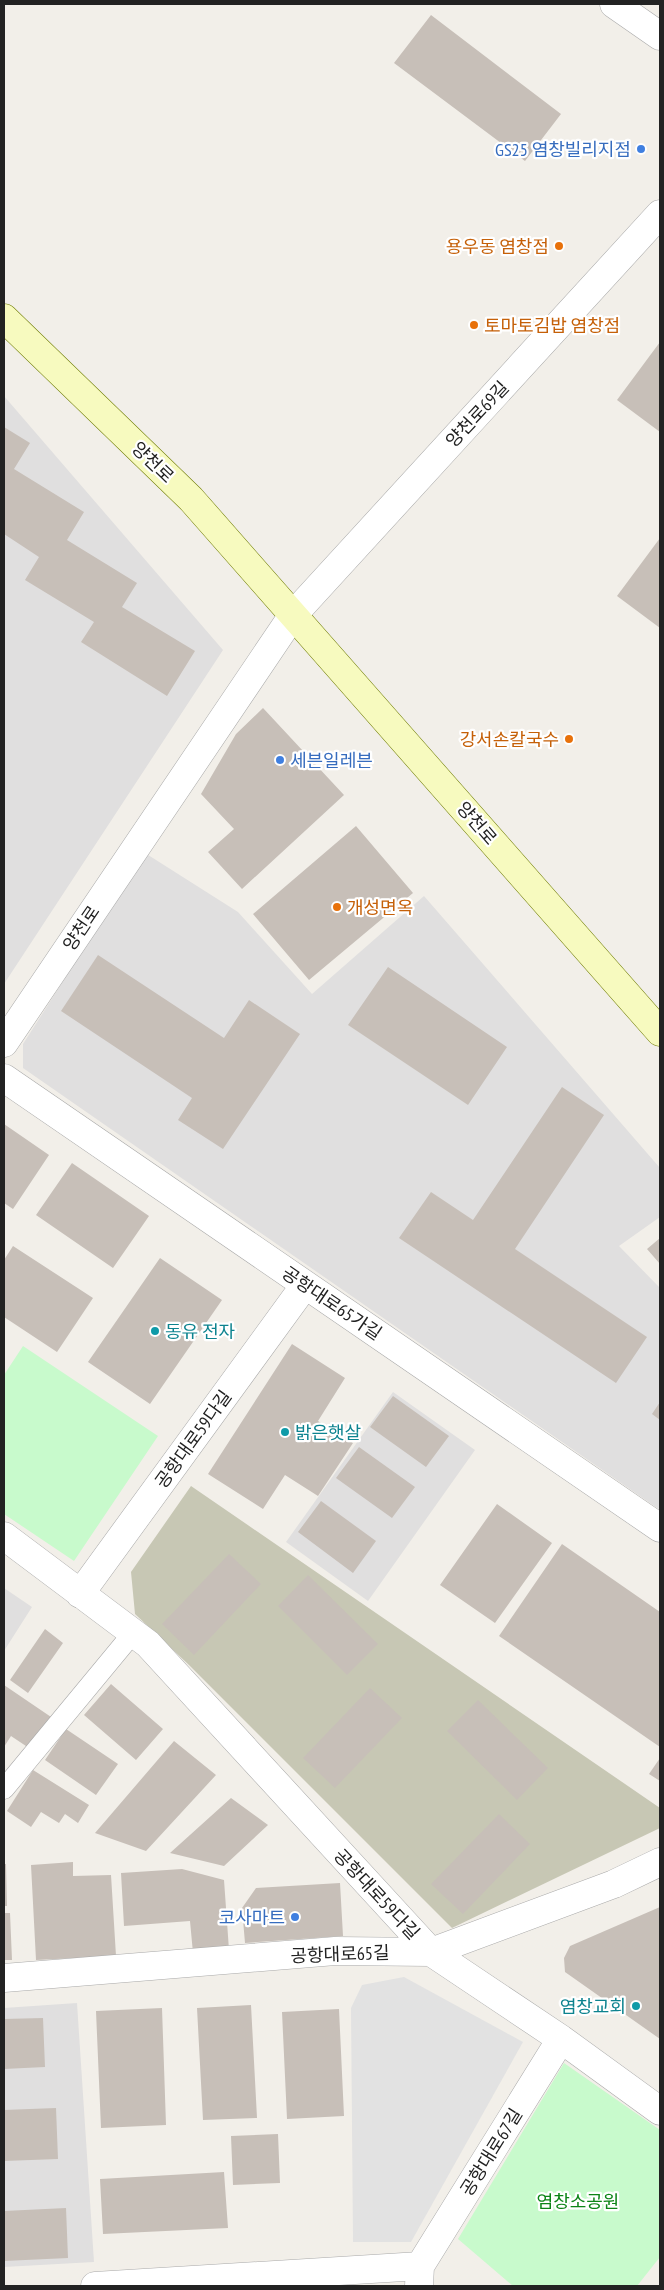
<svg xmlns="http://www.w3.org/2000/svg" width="664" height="2290" viewBox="0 0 664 2290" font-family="'PT Sans Narrow','Noto Sans KR',sans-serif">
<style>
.residential{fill:#e0dfdf}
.construction{fill:#c7c7b4}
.park{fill:#c8facc}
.parking{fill:#e2e2e2}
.building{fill:#c7bfb8}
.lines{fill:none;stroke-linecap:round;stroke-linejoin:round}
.service-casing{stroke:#a9a9a9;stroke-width:21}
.minor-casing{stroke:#a9a9a9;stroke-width:29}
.secondary-casing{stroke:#707d05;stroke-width:29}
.service{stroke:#fff;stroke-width:20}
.minor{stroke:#fff;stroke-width:28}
.secondary{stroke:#f7fabf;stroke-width:28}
.shop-dot{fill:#3f7fe0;stroke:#fff;stroke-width:2}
.food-dot{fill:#e8710a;stroke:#fff;stroke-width:2}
.culture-dot{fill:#0f9aa8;stroke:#fff;stroke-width:2}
.labels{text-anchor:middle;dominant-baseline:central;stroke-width:4.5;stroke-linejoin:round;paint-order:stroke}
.shop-label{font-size:18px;fill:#366cbe;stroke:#fff;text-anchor:end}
.food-label{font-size:18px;fill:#c56008;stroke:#fff;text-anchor:end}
.street-label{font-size:18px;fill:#222;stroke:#fff}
.culture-label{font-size:18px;fill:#0d838f;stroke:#fff;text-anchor:start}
.park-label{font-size:18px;fill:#0c8416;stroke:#fff}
</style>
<rect width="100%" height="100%" fill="#f2efe9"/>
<path class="residential" d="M4,396L223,650L4,984Z
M145,853L238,912L312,994L424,896L660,1168V1217L619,1246L660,1288V1510L23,1068V1044Z
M393,1392L475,1450L368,1601L286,1542Z
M4,1588L32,1607L4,1651Z
M77,2003L94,2262L4,2267V2008Z"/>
<path class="construction" d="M191,1486L660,1808V1828L452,1928L189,1665L135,1614L131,1572Z"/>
<path class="park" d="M23,1346L158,1436L74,1561L4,1514V1375Z
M564,2063L660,2130V2257L637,2286H513L458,2239Z"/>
<path class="parking" d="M404,1977L523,2042L411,2242H353L351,2008L362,1985Z"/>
<path class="building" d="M431,15L561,114L525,161L394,63Z
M660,342V432L617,400Z
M4,427L30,443L14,469L84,512L67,540L137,583L122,607L195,651L167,696L81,642L94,622L25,580L39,557L4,534Z
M660,538V628L617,596Z
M263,708L344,795L242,889L208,852L234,829L201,794L236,734Z
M356,826L413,893L309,980L253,914Z
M98,955L224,1038L249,1000L300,1034L223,1149L178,1120L192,1098L61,1011Z
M388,967L507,1047L468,1105L348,1025Z
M562,1087L604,1115L515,1249L647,1337L616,1383L399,1238L431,1192L473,1220Z
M4,1124L49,1155L13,1209L4,1203Z
M72,1163L149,1216L113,1268L36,1215Z
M660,1238V1264L647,1249Z
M13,1246L93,1298L57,1352L4,1317V1260Z
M160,1258L222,1300L150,1404L88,1362Z
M292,1344L345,1378L318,1421L353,1443L318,1496L285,1475L263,1509L208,1474Z
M393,1396L449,1436L426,1467L370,1427Z
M660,1402V1420L652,1414Z
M359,1447L415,1487L392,1518L336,1478Z
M321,1501L376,1541L353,1573L298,1532Z
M497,1504L552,1543L495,1623L440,1585Z
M562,1544L660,1612V1747L499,1636Z
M229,1554L261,1584L194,1655L162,1624Z
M308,1575L378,1644L347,1675L278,1606Z
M45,1629L63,1643L28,1693L10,1680Z
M111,1684L163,1729L136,1760L84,1715Z
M4,1685L54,1719L32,1750L11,1736L4,1747Z
M370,1688L402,1718L335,1788L303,1758Z
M478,1700L548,1768L517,1800L447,1731Z
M66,1729L118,1764L96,1795L45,1760Z
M174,1741L216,1775L146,1851L95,1833Z
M660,1758V1781L649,1774Z
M33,1770L89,1805L78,1823L65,1814L59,1823L41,1812L31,1827L7,1811Z
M231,1798L268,1825L224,1866L170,1853Z
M499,1814L530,1844L463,1914L431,1884Z
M73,1862V1876L111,1875L116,1956L36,1960L31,1865Z
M4,1864H6L7,1906H4Z
M182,1869L224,1880L229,1950L193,1953L190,1921L124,1926L121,1873Z
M340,1883L343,1936L245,1943L242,1908L256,1888Z
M660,1907V2039L565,1972L564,1958L570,1946Z
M4,1913H10L12,1960H4Z
M251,2005L257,2118L203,2120L197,2008Z
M162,2008L166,2125L101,2128L96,2011Z
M339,2009L344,2116L287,2119L282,2012Z
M43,2018L45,2067L4,2069V2019Z
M56,2108L58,2159L4,2161V2110Z
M278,2134L280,2183L233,2185L231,2136Z
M224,2172L228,2228L103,2234L100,2179Z
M66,2208L68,2258L4,2261V2211Z"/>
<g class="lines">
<defs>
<path id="service" d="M4,1789L133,1633"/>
<path id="minor" d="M614,4L660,36
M4,1043L293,615L660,214
M4,1078L660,1528
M4,1536L148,1644L431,1952L561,2039L660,2111
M80,1594L305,1285
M4,1978L335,1951L431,1952L614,1884L660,1862
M95,2286L420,2266
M419,2286L420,2266L561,2039"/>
<path id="secondary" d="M4,318L191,499L660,1032"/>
</defs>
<use href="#service" class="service-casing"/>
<use href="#minor" class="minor-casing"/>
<use href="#secondary" class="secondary-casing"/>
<use href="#service" class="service"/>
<use href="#minor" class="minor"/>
<use href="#secondary" class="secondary"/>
</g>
<g class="shop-dot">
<circle cx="641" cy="149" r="5"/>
<circle cx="280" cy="760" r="5"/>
<circle cx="295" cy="1917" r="5"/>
</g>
<g class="food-dot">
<circle cx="559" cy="246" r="5"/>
<circle cx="474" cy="325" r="5"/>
<circle cx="569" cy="739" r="5"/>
<circle cx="337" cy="907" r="5"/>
</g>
<g class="culture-dot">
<circle cx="155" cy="1331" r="5"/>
<circle cx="285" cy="1432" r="5"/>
<circle cx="636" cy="2006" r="5"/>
</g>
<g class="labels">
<g class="shop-label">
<text x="631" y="149">GS25 염창빌리지점</text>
<text x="290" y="760" text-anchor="start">세븐일레븐</text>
<text x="285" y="1917">코사마트</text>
</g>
<g class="food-label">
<text x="549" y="246">용우동 염창점</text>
<text x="484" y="325" text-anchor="start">토마토김밥 염창점</text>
<text x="559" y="739">강서손칼국수</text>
<text x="347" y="907" text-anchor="start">개성면옥</text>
</g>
<g class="street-label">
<text transform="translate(477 414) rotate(-47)">양천로69길</text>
<text transform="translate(153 462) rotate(44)">양천로</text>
<text transform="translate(477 823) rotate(49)">양천로</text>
<text transform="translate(81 928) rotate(-56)">양천로</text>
<text transform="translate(332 1303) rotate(34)">공항대로65가길</text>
<text transform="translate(193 1439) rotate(-54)">공항대로59다길</text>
<text transform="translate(377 1894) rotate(47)">공항대로59다길</text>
<text transform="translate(340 1954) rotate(-2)">공항대로65길</text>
<text transform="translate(491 2152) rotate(-58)">공항대로67길</text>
</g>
<g class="culture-label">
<text x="165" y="1331">동유 전자</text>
<text x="295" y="1432">밝은햇살</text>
<text x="626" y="2006" text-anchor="end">염창교회</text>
</g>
<g class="park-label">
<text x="578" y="2201">염창소공원</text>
</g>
</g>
<rect width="664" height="2290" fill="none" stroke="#222222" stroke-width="10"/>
</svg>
